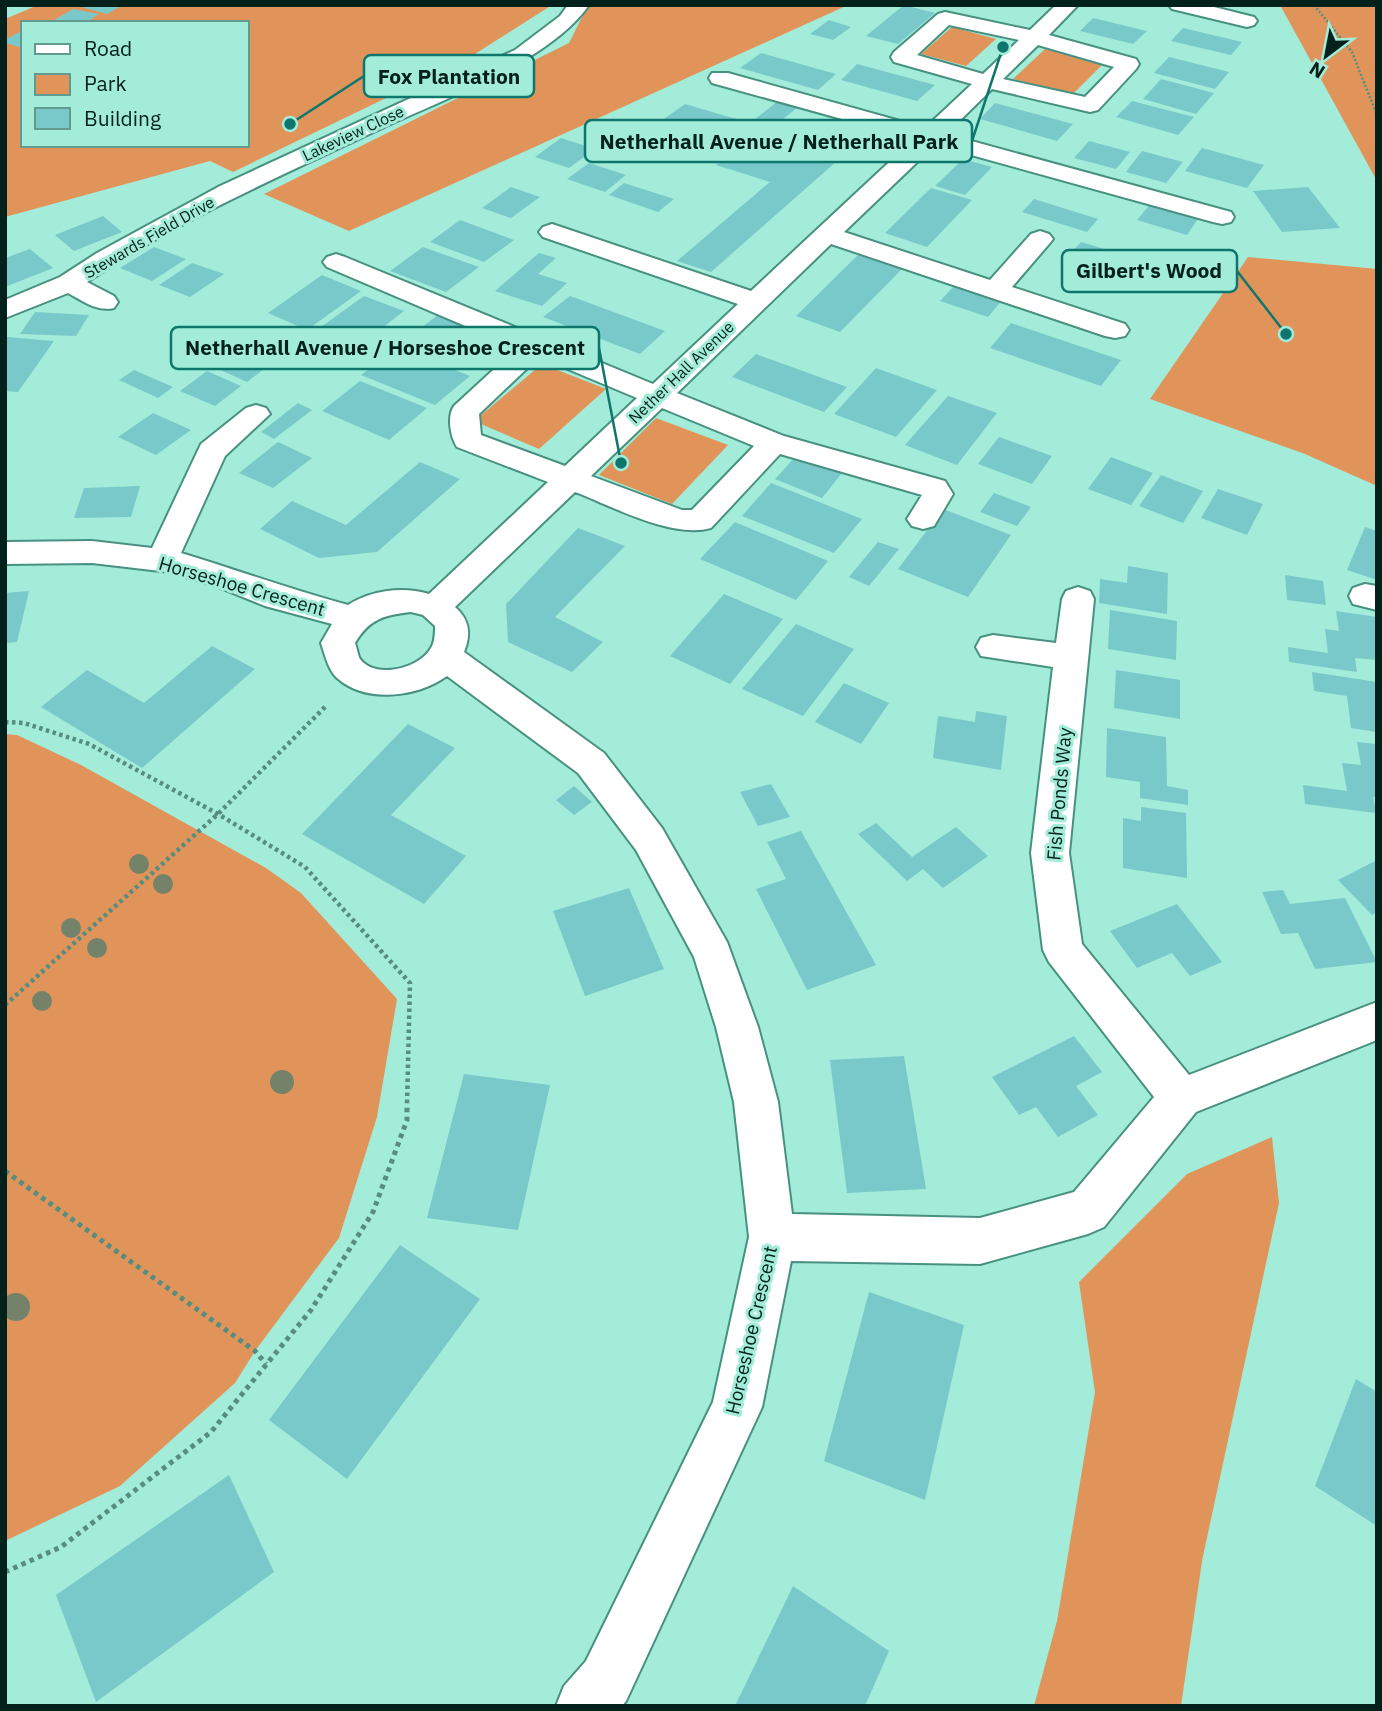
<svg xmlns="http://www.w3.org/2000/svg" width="1382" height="1711" viewBox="0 0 1382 1711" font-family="'IBM Plex Sans',sans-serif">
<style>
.green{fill:#e1945a;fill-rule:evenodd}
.building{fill:#7ac9ca}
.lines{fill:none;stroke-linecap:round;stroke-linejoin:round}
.minor-casing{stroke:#489180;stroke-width:4}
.path-far2{stroke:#578d7f;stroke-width:2.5;stroke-dasharray:2 2;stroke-linecap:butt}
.path-far1{stroke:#578d7f;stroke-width:4.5;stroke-dasharray:3.5 3.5;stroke-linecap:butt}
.path{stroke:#578d7f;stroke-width:5;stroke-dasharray:4.5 4.5;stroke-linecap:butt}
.minor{fill:#fff;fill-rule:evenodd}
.tree{fill:#74826a}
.labels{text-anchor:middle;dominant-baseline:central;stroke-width:6;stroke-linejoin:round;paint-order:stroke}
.far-street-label{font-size:16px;fill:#02211a;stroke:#a2ecd9}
.street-label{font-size:19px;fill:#02211a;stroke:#a2ecd9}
.leader{fill:none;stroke:#0f766e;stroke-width:2.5}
.callout-dot{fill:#0f766e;stroke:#a2ecd9;stroke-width:2.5}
.callout{fill:#a2ecd9;stroke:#0f766e;stroke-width:2.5}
.callout-label{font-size:21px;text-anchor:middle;font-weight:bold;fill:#02211a}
</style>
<rect width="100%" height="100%" fill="#a2ecd9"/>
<path class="green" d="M38,5H552L467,59L233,172L210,161L5,217V19ZM23,23H247V145H23Z
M588,5H848L349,231L264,194L569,43Z
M1280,5H1377V181Z
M952,27L996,39L966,66L921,54Z
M1045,49L1103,64L1072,95L1013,79Z
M1248,257L1377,269V486L1305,454L1150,399Z
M542,364L606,389L539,449L474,421Z
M656,418L728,445L672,504L599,475Z
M5,734L17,735L81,765L266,868L301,893L397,999L377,1117L339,1238L255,1351L235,1383L120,1486L5,1541Z
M1272,1137L1279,1203L1202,1561L1181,1706H1034L1057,1621L1095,1392L1079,1282L1187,1174Z"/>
<path class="building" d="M85,5H123L107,14L81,7Z
M904,5L935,13L898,44L866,36Z
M73,9L99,14L85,23H49Z
M1093,18L1147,31L1133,44L1080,31Z
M829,20L851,27L833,40L810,34Z
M1183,28L1242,42L1231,55L1171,41Z
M21,31L23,48L5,43V40Z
M761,53L836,74L818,90L740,68Z
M1169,57L1229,72L1215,89L1154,73Z
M857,64L935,85L917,101L841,80Z
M1161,79L1214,93L1196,114L1143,99Z
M778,101L798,107L765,134L744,128Z
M1132,101L1194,117L1178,135L1116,117Z
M995,103L1073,124L1057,141L980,119Z
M685,104L743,121L721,139L661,121Z
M752,136L837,161L711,272L677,261L770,182L716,165Z
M561,138L595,149L569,168L535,157Z
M1089,141L1130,152L1116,169L1074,158Z
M1202,148L1264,165L1247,188L1185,171Z
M1142,151L1183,162L1166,183L1126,172Z
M963,159L992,167L965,195L935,186Z
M589,163L626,175L605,192L567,179Z
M624,183L674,199L658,212L609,195Z
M511,187L540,197L511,218L482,208Z
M1308,187L1340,228L1282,232L1253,191Z
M931,188L972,200L927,247L885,233Z
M1034,199L1098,219L1087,232L1022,212Z
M1152,202L1200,216L1187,235L1137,220Z
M103,216L122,232L74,251L55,235Z
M460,220L514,240L484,262L430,242Z
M1081,242L1181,272L1166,292L1064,261Z
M154,247L186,259L152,281L120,268Z
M423,247L479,267L446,292L390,271Z
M30,249L53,268L5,287V258Z
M539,253L556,258L538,274L567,283L542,306L495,291Z
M860,253L903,268L840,332L796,316Z
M192,263L224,274L190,297L159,285Z
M322,275L361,291L307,330L268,313Z
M956,284L1003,299L988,317L940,301Z
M364,296L404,311L355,349L314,332Z
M570,296L592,304L665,331L640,354L543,317Z
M35,312L89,315L76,336L20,334Z
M438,315L509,342L476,369L405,340Z
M1011,323L1121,360L1101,386L990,348Z
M7,337L54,341L18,392L5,391Z
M248,343L281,356L247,382L214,367Z
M398,347L470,376L435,405L361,375Z
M756,354L847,387L824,412L732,377Z
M876,368L937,390L896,437L834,414Z
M134,370L173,387L158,398L119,380Z
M207,371L241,386L215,406L180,391Z
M360,381L427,408L389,440L322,411Z
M948,396L997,413L957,465L905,445Z
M298,403L312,410L274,439L261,432Z
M153,413L191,430L156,455L118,437Z
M999,437L1052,456L1032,484L978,464Z
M278,442L312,458L273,488L239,473Z
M797,455L842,473L822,498L775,479Z
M1111,457L1153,473L1131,505L1088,489Z
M420,462L460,479L377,552L319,558L260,529L292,501L346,525Z
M1161,475L1203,491L1183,523L1139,506Z
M771,483L862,519L834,553L742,516Z
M140,486L131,517L74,518L84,488Z
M1218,489L1263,504L1247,535L1201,518Z
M994,493L1031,507L1017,526L980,512Z
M943,509L1011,535L968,597L898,569Z
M735,522L828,561L796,600L700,559Z
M1365,527L1377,531V580L1347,570Z
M578,528L625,546L555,617L603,642L572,672L508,642L506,604Z
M878,542L899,549L869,586L849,577Z
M1128,566L1168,573L1167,614L1099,603L1100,579L1127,583Z
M1285,575L1323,581L1326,605L1287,600Z
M29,591L17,642L5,643V593Z
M724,594L783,619L730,684L670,656Z
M1110,610L1177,621L1176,660L1108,649Z
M1336,611L1377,617V660L1355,658L1357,672L1289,662L1288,647L1328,653L1325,629L1339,631Z
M796,624L854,649L803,716L742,689Z
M212,646L255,669L142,768L41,707L87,670L144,703Z
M1116,670L1180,680V719L1114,708Z
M1312,672L1377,682V732L1351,728L1347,696L1314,691Z
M844,683L889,703L861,744L815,722Z
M976,711L1007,716L1001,770L933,758L938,716L975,722Z
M408,724L455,748L391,815L466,856L424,904L302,834Z
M1107,728L1166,737L1167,786L1188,790V805L1140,798V782L1106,777Z
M1357,742L1377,744V797H1373L1376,813L1305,804L1303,785L1347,791L1342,763L1361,765Z
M771,784L790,817L758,826L740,792Z
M574,786L592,802L574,815L556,800Z
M1141,807L1186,813L1187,878L1123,868V818L1141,821Z
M876,823L912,857L956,827L988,856L943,888L923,869L907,881L858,834Z
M801,831L876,965L807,990L756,889L786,879L767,842Z
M1377,860V912L1372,915L1338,880Z
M629,888L664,969L585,996L553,911Z
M1283,890L1290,904L1345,898L1377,962L1315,969L1298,933L1281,934L1262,892Z
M1177,904L1222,962L1190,976L1172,953L1137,968L1110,931Z
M1074,1036L1102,1072L1076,1086L1098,1115L1058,1137L1036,1107L1019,1115L992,1077Z
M904,1056L926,1189L847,1193L830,1060Z
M464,1074L550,1085L518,1230L427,1218Z
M400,1245L480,1299L347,1479L269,1420Z
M869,1292L964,1325L925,1500L824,1461Z
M1356,1379L1377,1392V1526L1315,1486Z
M229,1475L274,1572L96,1702L56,1595Z
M793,1586L889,1651L865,1706H735Z"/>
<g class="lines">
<defs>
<path id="minor" d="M568,5H589C549,62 443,99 380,129C281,176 178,220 87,282L114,296L118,302L114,308C97,312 83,301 68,293L5,318V300L60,277L97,253L220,186L515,50L560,16Z
M1056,5H1078L1049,35L1136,59L1139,64L1136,69L1098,110L1090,112L992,89L946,134L1231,212L1234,217L1231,222L1222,224L1213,222L935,145L844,232L990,280L1031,234L1040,231L1049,234L1053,239L1049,244L1012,287L1125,324L1129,330L1125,336L1115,338L1105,336L831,244L677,393L784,436L945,481L953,494L934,526L923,529L912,526L907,519L922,495L780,454L711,528C672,539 612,506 575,492L455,607C470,620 471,635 464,652L604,753L662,828L727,942L758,1027L778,1102L792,1214L980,1218L1074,1192L1154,1097L1049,962L1043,950L1031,853L1053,667L981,656L976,647L981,638L993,635L1056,643L1062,599L1066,591L1078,587L1090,591L1094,599L1069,853L1082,944L1189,1075L1377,1002V1040L1196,1112L1104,1227L1088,1234L980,1264L791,1261L762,1407L626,1701L622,1706H556L564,1686L586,1661L713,1402L749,1237L734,1102L716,1027L694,957L636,850L578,773L447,676C418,697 366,704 337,678C328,669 325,655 321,643L332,624L265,606L213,585L169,572L92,563L5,564V542L92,541L152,548L201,444L246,408L256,405L266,408L270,414L225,456L181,553C237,570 292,590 348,605C371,590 403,586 429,594L548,482L457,447C450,436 447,416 454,406L517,348L327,267L323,262L327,257L336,254L345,257L653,384L738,304L543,237L539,232L543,227L552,224L561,227L751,291L914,139L712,83L709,78L712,73H728L925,128L972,84L894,62L891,57L894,52L938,14L945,12L1030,30ZM949,25L1019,40L983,74L917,55ZM1038,45L1114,67L1085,97L1003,79ZM539,357L637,398L565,466L481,435L479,414ZM662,408L754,446L692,510H682L591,476ZM411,612L423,615L435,626C435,633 435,642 431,648C420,668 376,680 360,659C358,656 357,648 355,643C369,619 384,615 411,612Z
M1169,5H1206L1254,17L1257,21L1254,25L1247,27L1172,9Z
M1365,584L1377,586V610L1353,604L1349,596L1353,588Z"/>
</defs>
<use href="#minor" class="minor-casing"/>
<path class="path-far2" d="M1314,5L1352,52L1377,115"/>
<path class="path-far1" d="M5,722L24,723L89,744L218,814L305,867L410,983L407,1105
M5,1005L218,814L327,705"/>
<path class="path" d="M5,1171L255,1351L266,1364
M5,1572L61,1547L211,1432L311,1310L373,1212L407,1120V1103"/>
<use href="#minor" class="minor"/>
</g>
<g class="tree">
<circle cx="139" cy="864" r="10"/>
<circle cx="163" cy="884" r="10"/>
<circle cx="71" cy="928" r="10"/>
<circle cx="97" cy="948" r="10"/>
<circle cx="42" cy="1001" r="10"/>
<circle cx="282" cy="1082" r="12"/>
<circle cx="16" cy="1307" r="14"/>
</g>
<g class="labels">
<g class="far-street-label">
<text transform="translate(353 133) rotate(-25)">Lakeview Close</text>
<text transform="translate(149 237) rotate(-30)">Stewards Field Drive</text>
<text transform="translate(681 372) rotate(-44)">Nether Hall Avenue</text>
</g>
<g class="street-label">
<text transform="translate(242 586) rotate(16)">Horseshoe Crescent</text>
<text transform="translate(1059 794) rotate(-85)">Fish Ponds Way</text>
<text transform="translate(751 1330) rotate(-77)">Horseshoe Crescent</text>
</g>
</g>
<path class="leader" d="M290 124L364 76M1003 47L972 141M1286 334L1237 271M621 463L599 348"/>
<g class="callout-dot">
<circle cx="290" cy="124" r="7"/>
<circle cx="1003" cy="47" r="7"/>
<circle cx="1286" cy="334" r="7"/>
<circle cx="621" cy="463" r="7"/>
</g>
<g class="callout">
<rect x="364" y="55" width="170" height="42" rx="7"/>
<rect x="585" y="120" width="387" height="42" rx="7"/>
<rect x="1062" y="250" width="175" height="42" rx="7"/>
<rect x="171" y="327" width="428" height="42" rx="7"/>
</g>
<g class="callout-label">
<text x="449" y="84">Fox Plantation</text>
<text x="779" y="149">Netherhall Avenue / Netherhall Park</text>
<text x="1149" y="278">Gilbert's Wood</text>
<text x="385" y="355">Netherhall Avenue / Horseshoe Crescent</text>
</g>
<rect width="1382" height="1711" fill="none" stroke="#02211a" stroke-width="14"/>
<rect x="21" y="21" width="228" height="126" fill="#a2ecd9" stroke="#629b8d" stroke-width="2"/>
<rect x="35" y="44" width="35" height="10" fill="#ffffff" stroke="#629b8d" stroke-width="2"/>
<text x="84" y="56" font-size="21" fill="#02211a">Road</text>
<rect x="35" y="74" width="35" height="21" fill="#e1945a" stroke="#629b8d" stroke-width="2"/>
<text x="84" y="91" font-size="21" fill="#02211a">Park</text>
<rect x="35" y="108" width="35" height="21" fill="#7ac9ca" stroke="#629b8d" stroke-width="2"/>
<text x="84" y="126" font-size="21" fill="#02211a">Building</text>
<g transform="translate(1326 56) rotate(212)" stroke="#a2ecd9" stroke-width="5" paint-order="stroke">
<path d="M0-5L12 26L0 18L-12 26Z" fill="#02211a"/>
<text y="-10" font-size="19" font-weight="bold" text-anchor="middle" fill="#02211a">N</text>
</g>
</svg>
